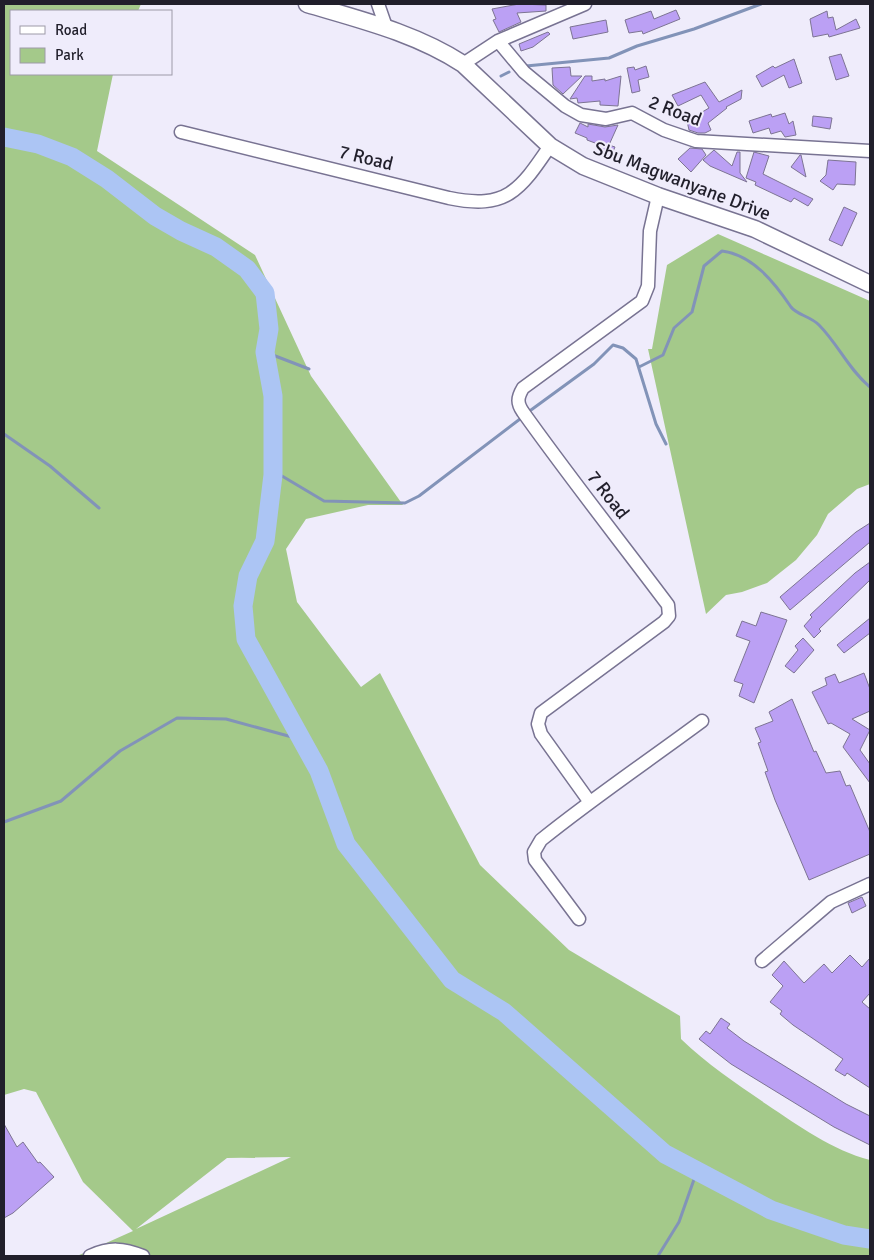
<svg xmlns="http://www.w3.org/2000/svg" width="874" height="1260" viewBox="0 0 874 1260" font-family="Signika,sans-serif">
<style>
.green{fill:#a4c98a;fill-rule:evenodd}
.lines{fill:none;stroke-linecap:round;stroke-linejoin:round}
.stream{stroke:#8293b8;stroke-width:3}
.river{stroke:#acc5f4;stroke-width:19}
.building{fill:#bba0f4;stroke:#7d7493}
.minor-casing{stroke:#787392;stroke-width:15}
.major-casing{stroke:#787392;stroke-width:19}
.minor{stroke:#fff;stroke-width:12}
.major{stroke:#fff;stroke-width:16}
.labels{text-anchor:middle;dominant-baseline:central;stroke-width:4;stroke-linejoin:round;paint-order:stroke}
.street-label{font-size:19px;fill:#211f2b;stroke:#efecfb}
</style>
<rect width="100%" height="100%" fill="#efecfb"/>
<path class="green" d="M4,4H141L138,11H11V74H113L97,151L255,255L311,376L403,505H368L306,519L286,549L297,602L361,687L380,673L480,865L569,950L680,1016L681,1039C708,1065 736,1083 766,1104C799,1126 832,1150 870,1160V1256H77L133,1231L83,1182L36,1092L24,1089L4,1095ZM291,1157L136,1229L227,1158Z
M718,234L870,301V484L857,489L828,514L817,535L796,560L767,583L742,592L726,595L706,614L648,349H652L667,265Z"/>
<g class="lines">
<path class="stream" d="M526,66L609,58L637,46L694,29L761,4
M501,76L509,72
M265,352L309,369
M639,367L663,355L674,328L692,312L704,266L722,251C753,255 775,283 791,307C797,315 810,316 819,325C838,344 849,370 870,387
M531,410L594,364L613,345L623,348L636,359L656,424L666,444
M4,434L50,466L99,508
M273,475L282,476L324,501L405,503L419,496L520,419
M4,822L61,801L120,751L177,718L226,719L303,740
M658,1256L679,1222L697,1171"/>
<path class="river" d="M4,137L38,144L72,157L107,179L155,216L181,231L216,247L247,269L265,293L269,329L265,352L273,396V475L265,541L248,576L243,606L246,639L319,771L346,844L452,980L504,1012L665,1154L771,1210L844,1235L870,1239"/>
</g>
<path class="building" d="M519,4L546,5V11L517,13L521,22L499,32L493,20L496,19L492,9Z
M676,10L680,19L643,34L642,31L629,33L625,20L651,11L654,19Z
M827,11L828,18L833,17L836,30L856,19L860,28L829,37L828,34L813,37L810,19Z
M606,20L608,32L573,39L570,27Z
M548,32L550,34L533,47L521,51L519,44Z
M841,54L849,76L836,80L829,57Z
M794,59L802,83L789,88L784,75L762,87L756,76L773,66L775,68Z
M646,66L649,77L638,80L640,91L632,93L627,68L634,67L635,70Z
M570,67L571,76H582L563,94L553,85L552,68Z
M585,76H592V81L605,79V81L621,76L618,106L600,105V101L578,103L577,98L570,99Z
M705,82L719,102L742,90L741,99L726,107L727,108L708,123L711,130L705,133H698L689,130L687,121L709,108L701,95L678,106L672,95Z
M785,113L789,124L793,121L796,135L785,137L781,131L771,134L769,128L753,133L749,121L771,114L772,117Z
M813,116L832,118L830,129L812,126Z
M580,123L588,127V124L605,127L618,125L609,145L615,147L611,156L595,143L587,140V138L575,133Z
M690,148L702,149L706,155L691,172L678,159Z
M714,150L732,166L737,152H740V173L747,182L710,166L703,160Z
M754,152L769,156L763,174L813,199L808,206L794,198L791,202L755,185L756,182L746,178Z
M800,155H801L806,177L791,167Z
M828,160L856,162L855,185L837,184L833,190L820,181L826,175Z
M844,207L857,213L842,246L829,240Z
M870,523V542L790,610L780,597L856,532Z
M870,562V580L819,629L821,631L814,638L804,626L812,617L810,615L855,573Z
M761,612L787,620L754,703L739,696L743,684L734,681L750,641L736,636L742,621L756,626Z
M870,618V633L844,653L837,645Z
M803,638L814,650L794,673L785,666L798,650L795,646Z
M864,673L870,689V711L852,719L870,730L860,750L870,764V783L843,747L850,734L831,723L828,724L812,692L827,685L825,678L835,674L839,683Z
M792,699L814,752L816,751L826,773L840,771L846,786L850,785L870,832V854L809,880L775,800L765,772L768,771L758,743L761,742L755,728L773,721L769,712Z
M862,897L866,906L852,913L848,903Z
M850,955L862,967L870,958V993L862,1002L870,1009V1088L847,1073L845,1076L835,1070L843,1059L793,1025L780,1014L782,1011L770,1002L783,986L772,975L784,961L804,983L824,964L832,973Z
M721,1018L730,1024L727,1028L744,1041L846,1104L870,1116V1145L834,1127L731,1064L699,1039L706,1031L710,1034Z
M4,1124L17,1147L23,1142L38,1163L40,1162L54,1177L13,1213L4,1218Z"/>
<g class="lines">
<defs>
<path id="minor" d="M378,4L386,27
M498,41L524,72L565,106L581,115L606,119L632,113L664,130L696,141L870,151
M463,64L498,41L585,4
M181,132L449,198C507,210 520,190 550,146
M589,801L541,734L538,724L541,713L664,622L669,616L668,605C620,541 570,478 523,412C517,403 517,398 523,388L642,301L648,286L650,231L658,196
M579,919L535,860L534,852L541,840C593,798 648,761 702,721
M762,961L831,902L870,884
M90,1256C110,1247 123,1248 143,1256"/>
<path id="major" d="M307,4C361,20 415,33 463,64L550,146L583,166L658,196L755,229L870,284"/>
</defs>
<use href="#minor" class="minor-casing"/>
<use href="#major" class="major-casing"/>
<use href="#minor" class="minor"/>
<use href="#major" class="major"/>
</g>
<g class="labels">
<g class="street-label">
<text transform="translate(675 111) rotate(21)">2 Road</text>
<text transform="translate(366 158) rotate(14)">7 Road</text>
<text transform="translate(682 181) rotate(21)">Sbu Magwanyane Drive</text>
<text transform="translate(608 495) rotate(52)">7 Road</text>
</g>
</g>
<rect width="874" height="1260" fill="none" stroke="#211f2b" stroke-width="10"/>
<rect x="10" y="10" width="162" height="65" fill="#efecfb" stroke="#9d9aa8"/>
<rect x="20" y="26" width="25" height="8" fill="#ffffff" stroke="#9d9aa8"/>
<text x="55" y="35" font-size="15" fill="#211f2b">Road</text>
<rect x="20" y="48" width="25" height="15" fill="#a4c98a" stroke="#9d9aa8"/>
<text x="55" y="60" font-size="15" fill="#211f2b">Park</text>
</svg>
